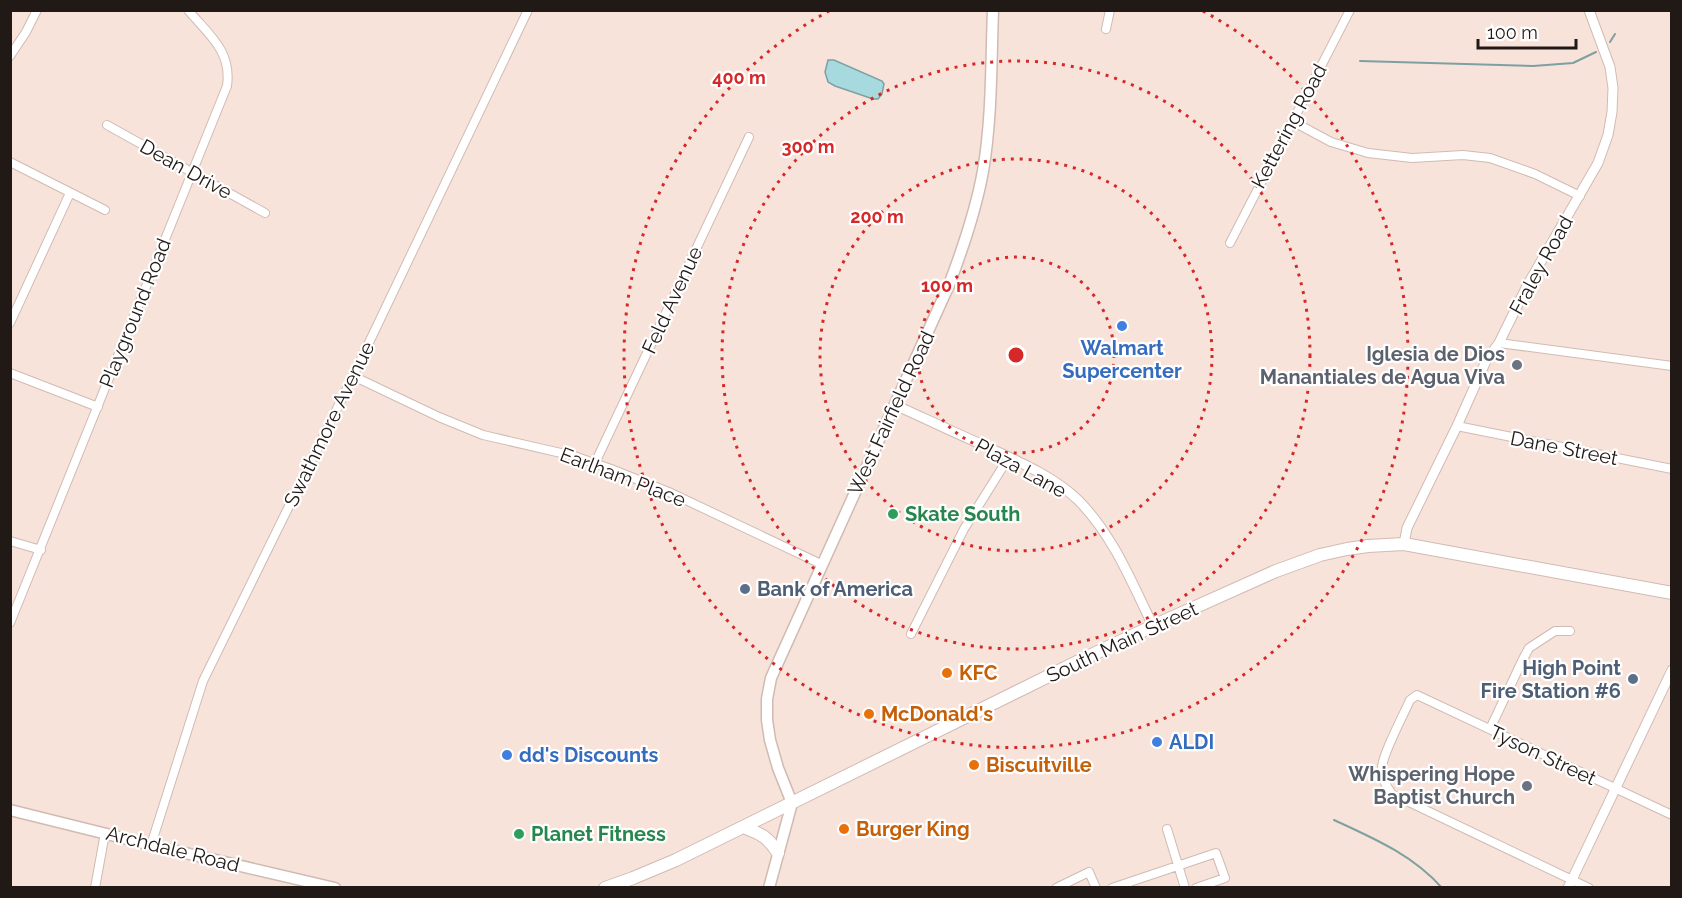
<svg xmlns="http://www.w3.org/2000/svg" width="1682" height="898" viewBox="0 0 1682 898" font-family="Raleway,sans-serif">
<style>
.water{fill:#a6dade;stroke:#7ea0a2;stroke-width:1.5}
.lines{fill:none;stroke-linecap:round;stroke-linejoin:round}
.stream{stroke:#7ea0a2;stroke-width:2}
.minor-casing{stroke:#d0bbb3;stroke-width:10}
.tertiary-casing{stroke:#d0bbb3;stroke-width:11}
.secondary-casing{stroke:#d0bbb3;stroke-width:13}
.primary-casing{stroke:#d0bbb3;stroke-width:14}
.minor{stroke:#fff;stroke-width:8}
.tertiary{stroke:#fff;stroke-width:9}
.secondary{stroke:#fff;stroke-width:10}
.primary{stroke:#fff;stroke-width:12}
.ring{fill:none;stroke:#d62828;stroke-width:3;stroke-dasharray:3 6}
.shop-dot{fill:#3f7fe0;stroke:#fff;stroke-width:2}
.worship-dot{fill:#6b7280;stroke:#fff;stroke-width:2}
.leisure-dot{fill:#2e9e5b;stroke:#fff;stroke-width:2}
.service-dot{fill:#5c6f8a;stroke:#fff;stroke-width:2}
.food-dot{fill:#e8710a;stroke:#fff;stroke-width:2}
.labels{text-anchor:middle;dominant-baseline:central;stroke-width:4.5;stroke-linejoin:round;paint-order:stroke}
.street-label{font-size:20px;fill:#201916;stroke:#fff}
.shop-label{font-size:20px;font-weight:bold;fill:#366cbe;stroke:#fff;text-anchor:start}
.worship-label{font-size:20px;font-weight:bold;fill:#5b616d;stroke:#fff;text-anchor:end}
.leisure-label{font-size:20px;font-weight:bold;fill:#27864d;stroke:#fff;text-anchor:start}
.service-label{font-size:20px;font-weight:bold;fill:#4e5e75;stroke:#fff;text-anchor:start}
.food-label{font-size:20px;font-weight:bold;fill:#c56008;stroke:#fff;text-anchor:start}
.centre{fill:#d62828;stroke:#fff;stroke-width:3}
.ring-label{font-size:18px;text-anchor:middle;font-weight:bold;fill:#d62828;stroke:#fff;stroke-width:4.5;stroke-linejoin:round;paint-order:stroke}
</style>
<rect width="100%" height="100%" fill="#f8e3da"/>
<path class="water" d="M828,60H834L882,81L884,84L882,94L878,99H873L835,86L828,82L825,72Z"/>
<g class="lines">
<path class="stream" d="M1610,42L1615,34
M1360,61L1533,66L1573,63L1596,52
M1334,820C1373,838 1413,855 1442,888"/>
<defs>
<path id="minor" d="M1106,29L1110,10
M10,56L26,32L37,10
M1292,121L1331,142L1368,153L1412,158L1463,155L1490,158L1535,174L1580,196
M107,125L265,213
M10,162L105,210
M1230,243L1350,10
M10,323L70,193
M1499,343L1672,366
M10,373L98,407
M353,376L439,417L483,435L574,456L611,469L671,493L821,564
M1457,426L1672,469
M595,463L749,137
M10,541L41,550
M10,623L227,86C232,51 209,35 188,10
M911,634L964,529L1009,457
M1490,729L1523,659L1529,648L1555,631H1570
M1167,829L1185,888
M151,845L203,681L353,376L528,10
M95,888L105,833
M1056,888L1089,872L1096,888
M1112,888L1216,853L1225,878L1196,888
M1589,888L1392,794C1386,786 1381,778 1382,768C1382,755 1404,714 1410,700L1417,695L1672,815"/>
<path id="tertiary" d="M895,405C924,418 953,432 983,445C1015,460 1052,475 1078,500C1113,535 1132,583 1153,626
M1404,544L1407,528L1457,426L1486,361L1499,343L1528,284L1598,163L1608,135L1612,112L1613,88L1610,67L1589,10
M1568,888L1672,670"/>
<path id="secondary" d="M10,810L151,845L335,888
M769,888L792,803L778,768L770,740L767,720V699L771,678L949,285C963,248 976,210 983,171C992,119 991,63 993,10"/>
<path id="primary" d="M743,827C761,834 767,836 778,853
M605,888L633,878L676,860L1083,659L1153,626L1276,571L1320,555L1347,549L1368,546L1404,544L1672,593"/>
</defs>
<use href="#minor" class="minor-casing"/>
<use href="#tertiary" class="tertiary-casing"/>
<use href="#secondary" class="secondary-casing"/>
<use href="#primary" class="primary-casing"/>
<use href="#minor" class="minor"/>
<use href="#tertiary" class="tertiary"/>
<use href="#secondary" class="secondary"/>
<use href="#primary" class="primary"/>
</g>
<g class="ring">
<circle cx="1016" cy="355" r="98"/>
<circle cx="1016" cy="355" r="196"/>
<circle cx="1016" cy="355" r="294"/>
<path d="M1203 11A392 392 0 1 1 829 11"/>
</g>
<g class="shop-dot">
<circle cx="1122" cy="326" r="6"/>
<circle cx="1157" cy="742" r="6"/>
<circle cx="507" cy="755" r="6"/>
</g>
<g class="worship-dot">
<circle cx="1517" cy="365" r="6"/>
<circle cx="1527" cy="786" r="6"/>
</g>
<g class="leisure-dot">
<circle cx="893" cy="514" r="6"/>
<circle cx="519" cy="834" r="6"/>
</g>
<g class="service-dot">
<circle cx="745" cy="589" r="6"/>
<circle cx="1633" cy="679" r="6"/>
</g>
<g class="food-dot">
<circle cx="947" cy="673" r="6"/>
<circle cx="869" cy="714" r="6"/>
<circle cx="974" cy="765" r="6"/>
<circle cx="844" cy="829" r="6"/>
</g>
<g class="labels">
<g class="street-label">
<text transform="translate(1289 126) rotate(-62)">Kettering Road</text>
<text transform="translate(186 169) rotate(29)">Dean Drive</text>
<text transform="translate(1541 265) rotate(-61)">Fraley Road</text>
<text transform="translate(672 300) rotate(-65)">Feld Avenue</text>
<text transform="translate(135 313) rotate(-68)">Playground Road</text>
<text transform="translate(891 413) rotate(-65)">West Fairfield Road</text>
<text transform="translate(329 424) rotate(-64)">Swathmore Avenue</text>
<text transform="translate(1564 448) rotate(11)">Dane Street</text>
<text transform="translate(1021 468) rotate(29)">Plaza Lane</text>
<text transform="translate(623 477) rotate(21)">Earlham Place</text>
<text transform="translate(1122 642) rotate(-25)">South Main Street</text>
<text transform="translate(1543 755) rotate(25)">Tyson Street</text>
<text transform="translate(173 849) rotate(14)">Archdale Road</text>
</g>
<g class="shop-label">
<text x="1122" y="348" text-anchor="middle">Walmart<tspan x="1122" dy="23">Supercenter</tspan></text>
<text x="1169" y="742">ALDI</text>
<text x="519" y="755">dd's Discounts</text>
</g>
<g class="worship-label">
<text x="1505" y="354">Iglesia de Dios<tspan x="1505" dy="23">Manantiales de Agua Viva</tspan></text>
<text x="1515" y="774">Whispering Hope<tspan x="1515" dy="23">Baptist Church</tspan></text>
</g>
<g class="leisure-label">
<text x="905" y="514">Skate South</text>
<text x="531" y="834">Planet Fitness</text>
</g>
<g class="service-label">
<text x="757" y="589">Bank of America</text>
<text x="1621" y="668" text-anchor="end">High Point<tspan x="1621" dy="23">Fire Station #6</tspan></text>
</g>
<g class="food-label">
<text x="959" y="673">KFC</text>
<text x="881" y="714">McDonald's</text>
<text x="986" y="765">Biscuitville</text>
<text x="856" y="829">Burger King</text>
</g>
</g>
<circle cx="1016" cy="355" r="9" class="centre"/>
<g class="ring-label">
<text x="739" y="84">400 m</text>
<text x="808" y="153">300 m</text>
<text x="877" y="223">200 m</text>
<text x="947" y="292">100 m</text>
</g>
<rect width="1682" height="898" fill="none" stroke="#201916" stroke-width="24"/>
<path d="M1478 39v9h98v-9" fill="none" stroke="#201916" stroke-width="3"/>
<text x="1487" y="39" font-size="18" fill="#201916" stroke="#ffffff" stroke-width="4.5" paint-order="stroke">100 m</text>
</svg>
